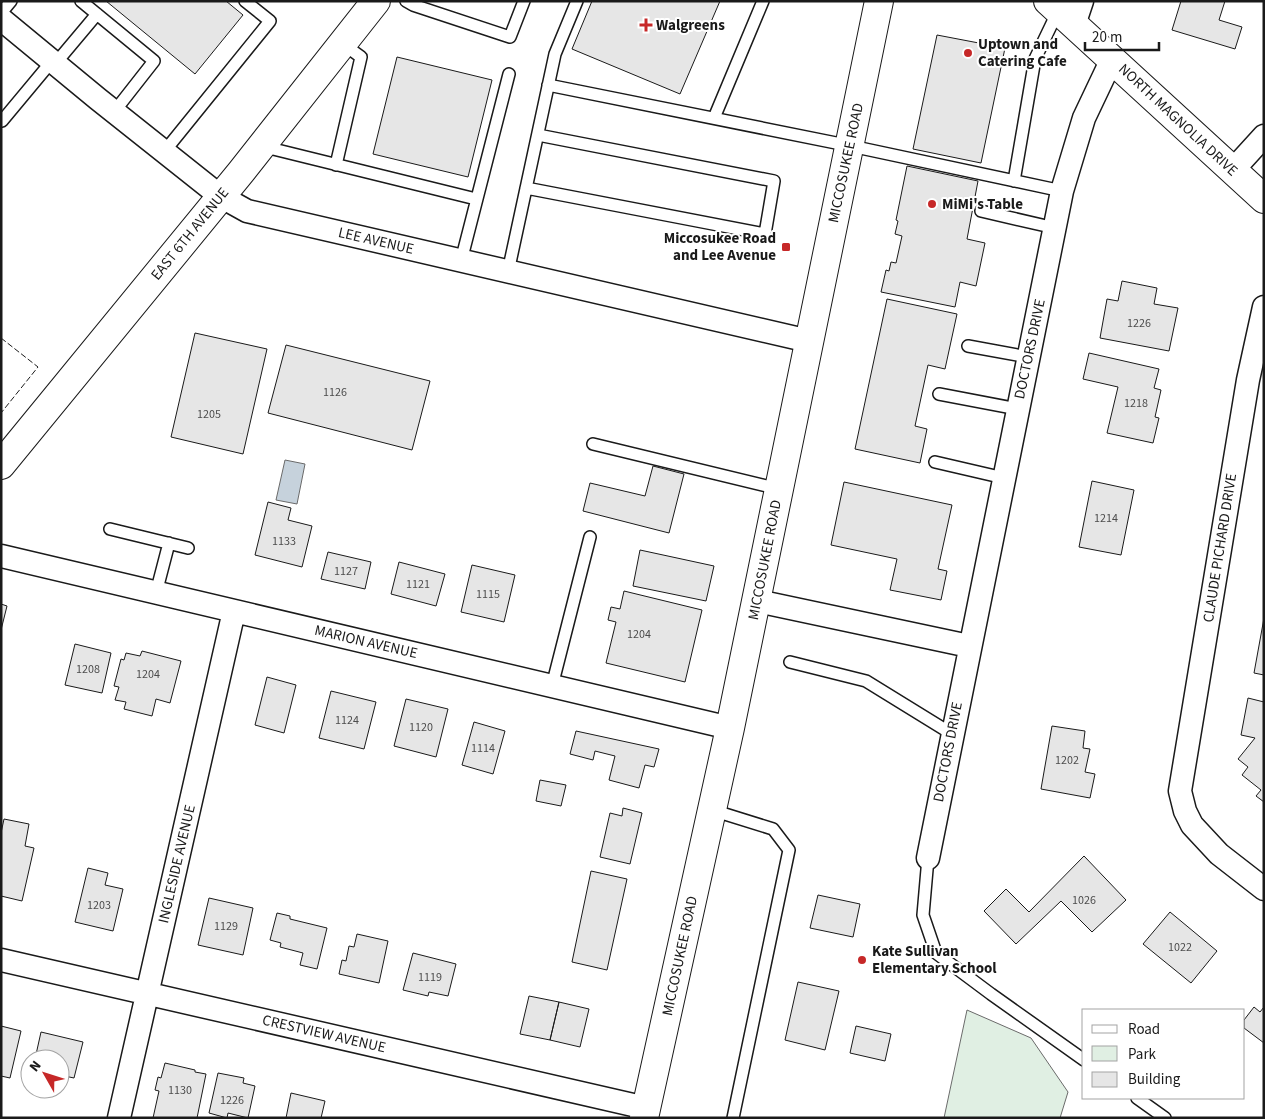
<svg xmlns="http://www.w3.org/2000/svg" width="1265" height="1119" viewBox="0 0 1265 1119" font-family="'Source Sans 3',sans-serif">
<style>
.green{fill:#e0efe3;stroke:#6a6a6a}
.water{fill:#c6d2dc;stroke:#6a6a6a}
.building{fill:#e6e6e6;stroke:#1a1a1a}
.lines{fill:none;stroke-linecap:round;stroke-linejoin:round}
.lane-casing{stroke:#1a1a1a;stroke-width:14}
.street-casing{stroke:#1a1a1a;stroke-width:25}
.secondary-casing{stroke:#1a1a1a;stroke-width:30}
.lane{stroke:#fff;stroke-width:11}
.street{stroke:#fff;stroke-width:22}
.secondary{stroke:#fff;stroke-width:28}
.fence{stroke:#1a1a1a;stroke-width:1;stroke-dasharray:6 2.5;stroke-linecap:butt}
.poi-dot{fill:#c62828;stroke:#fff;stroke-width:2}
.labels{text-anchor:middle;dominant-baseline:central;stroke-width:4;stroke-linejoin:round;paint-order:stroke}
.number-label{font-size:12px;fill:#4d4d4d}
.poi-label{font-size:15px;font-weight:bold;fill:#1a1a1a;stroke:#fff;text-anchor:start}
.street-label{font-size:15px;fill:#1a1a1a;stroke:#fff}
</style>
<rect width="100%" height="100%" fill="#fff"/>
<path class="green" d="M967,1010L1031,1038L1068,1092L1060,1118H944Z"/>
<path class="water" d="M285,460L305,464L297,504L276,500Z"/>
<path class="building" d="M106,1H226L243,15L195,74Z
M592,1H720L680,94L572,49Z
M1181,1H1225L1219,20L1242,27L1235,49L1172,30Z
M937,35L1005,48L981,163L913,149Z
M397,57L492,80L468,177L373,154Z
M907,166L978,181L967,239L985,243L976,286L960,282L955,307L881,292L886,270L889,271L891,262L896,263L902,236L895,234L898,221L896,220Z
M1122,281L1157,288L1154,304L1178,308L1169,351L1100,338L1107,299L1118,301Z
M887,299L957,314L945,369L928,365L915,426L927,429L920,463L855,449Z
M195,333L267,349L243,454L171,437Z
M286,345L430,381L412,450L268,413Z
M1089,353L1159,369L1154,388L1161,390L1155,417L1159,418L1153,443L1107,433L1118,387L1083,379Z
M653,466L684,474L669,533L583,511L590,483L645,496Z
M1092,481L1134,490L1121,555L1079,547Z
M844,482L952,505L938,569L947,571L941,600L890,590L897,559L831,545Z
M268,502L291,508L288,520L312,526L302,567L255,555Z
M640,550L714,566L706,601L633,586Z
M328,552L371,562L365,589L321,579Z
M399,562L445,574L436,606L391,594Z
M472,565L515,575L504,622L461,612Z
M624,591L702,610L685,682L606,663L616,622L608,620L611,607L620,609Z
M1,604L7,606L1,630Z
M1264,618V675L1254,673Z
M75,644L111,653L102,693L65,685Z
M142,651L181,661L170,703L156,699L152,716L124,709L126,702L115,700L119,687L114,686L121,659L124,660L126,653L140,656Z
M267,677L296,685L284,733L255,725Z
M331,691L376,702L364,749L319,738Z
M1248,698L1264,702V802L1256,796L1261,790L1242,775L1248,767L1238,759L1255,738L1241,735Z
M406,699L448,709L436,757L394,746Z
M474,722L505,731L493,774L462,765Z
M1052,726L1085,731L1083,748L1090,749L1085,772L1095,774L1090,798L1041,789Z
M576,731L659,749L654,767L645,765L639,788L609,780L615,756L595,751L593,760L570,754Z
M540,780L566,785L561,806L536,801Z
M623,808L642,813L630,864L600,857L610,813L622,816Z
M4,819L29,824L25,846L34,848L22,901L1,896V833Z
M1084,856L1126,900L1092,932L1061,901L1016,944L984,911L1006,889L1029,912Z
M88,868L108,873L105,885L123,889L113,931L75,922Z
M591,871L627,879L607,970L572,962Z
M818,895L860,904L853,937L810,928Z
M209,898L253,908L243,955L198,945Z
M1170,912L1217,951L1191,983L1143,944Z
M277,913L290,916V919L327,928L317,969L300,965L303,953L280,947L281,943L270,940Z
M357,934L388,941L379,983L339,974L342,960L346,961L349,946L354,947Z
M413,953L456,964L448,996L429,992L428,996L403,990Z
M798,982L839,991L825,1050L785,1040Z
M529,996L559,1002L550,1040L520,1034Z
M559,1002L589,1009L580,1047L550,1040Z
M1254,1007L1260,1012L1264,1007V1043L1244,1028V1020Z
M1,1026L21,1031L10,1078L1,1076Z
M856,1026L891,1034L885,1061L850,1053Z
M41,1032L83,1042L74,1078L60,1075V1059H35Z
M165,1063L195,1070V1072L206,1074L197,1118H153L159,1091L155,1090L158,1077L161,1078Z
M218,1073L244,1078L243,1083L255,1086L248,1118L228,1113L227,1118L209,1113Z
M291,1093L325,1101L321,1118H286Z"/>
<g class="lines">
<defs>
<path id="lane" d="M81,1L154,61L114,112
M406,1L413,5L510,37L524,1
M1,13L11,1
M55,64L97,14
M548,85L851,146L1062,191
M714,118L763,1
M2,121L52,61
M261,146L476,199
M164,152L270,21L245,1
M336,165L361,57L343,44
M1014,181L1035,59L1058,11
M526,188L765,234L774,181L538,135
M981,211L1055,228
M461,261L509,74
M508,272L555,54L577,1
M968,346L1028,357
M939,394L1018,409
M593,444L779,489
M935,462L1004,478
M110,529L188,548
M156,593L169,543
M790,662L866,681L952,734
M552,686L590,537
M712,810L773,829L789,850L733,1118
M928,858L923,915L936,953L991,994L1084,1060
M1137,1098L1165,1118"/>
<path id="street" d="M1,19L98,99L220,196L247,211L809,341
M1074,25L1082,1
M1233,170L1264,136
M1264,307L1248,380L1180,791L1185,811L1192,825L1219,854L1264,889
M1,556L730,728
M757,601L969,646
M928,858L1062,191L1084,118L1112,59
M1,960L646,1108
M119,1118L234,611"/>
<path id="secondary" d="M1048,1L1264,199
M1,465L241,172L376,1
M644,1118L730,728L879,1"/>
</defs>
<use href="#lane" class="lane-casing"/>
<use href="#street" class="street-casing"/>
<use href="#secondary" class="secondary-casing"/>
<use href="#lane" class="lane"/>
<use href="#street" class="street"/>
<use href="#secondary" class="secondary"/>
<path class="fence" d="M1,338L38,367L1,413"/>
</g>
<g class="poi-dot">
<path d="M643.5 17.5h5v5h5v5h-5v5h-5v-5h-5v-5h5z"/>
<circle cx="968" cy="53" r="5"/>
<circle cx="932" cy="204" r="5"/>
<rect x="781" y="242" width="10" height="10" rx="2.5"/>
<circle cx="862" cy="960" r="5"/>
</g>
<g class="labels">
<g class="number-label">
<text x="1139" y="323">1226</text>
<text x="335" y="392">1126</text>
<text x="1136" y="403">1218</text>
<text x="209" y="414">1205</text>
<text x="1106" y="518">1214</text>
<text x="284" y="541">1133</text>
<text x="346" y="571">1127</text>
<text x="418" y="584">1121</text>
<text x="488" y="594">1115</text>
<text x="639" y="634">1204</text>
<text x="88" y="669">1208</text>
<text x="148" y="674">1204</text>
<text x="347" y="720">1124</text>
<text x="421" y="727">1120</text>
<text x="483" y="748">1114</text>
<text x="1067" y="760">1202</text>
<text x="1084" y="900">1026</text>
<text x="99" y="905">1203</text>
<text x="226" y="926">1129</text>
<text x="1180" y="947">1022</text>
<text x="430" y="977">1119</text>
<text x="180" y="1090">1130</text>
<text x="232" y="1100">1226</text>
</g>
<g class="poi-label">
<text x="656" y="25">Walgreens</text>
<text x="978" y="44">Uptown and<tspan x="978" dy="17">Catering Cafe</tspan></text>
<text x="942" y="204">MiMi's Table</text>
<text x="776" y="238" text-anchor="end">Miccosukee Road<tspan x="776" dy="17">and Lee Avenue</tspan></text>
<text x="872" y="951">Kate Sullivan<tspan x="872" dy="17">Elementary School</tspan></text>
</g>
<g class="street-label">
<text transform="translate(1178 120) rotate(43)">NORTH MAGNOLIA DRIVE</text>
<text transform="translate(846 163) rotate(-78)">MICCOSUKEE ROAD</text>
<text transform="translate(190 234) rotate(-51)">EAST 6TH AVENUE</text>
<text transform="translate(376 241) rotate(13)">LEE AVENUE</text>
<text transform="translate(1030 349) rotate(-78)">DOCTORS DRIVE</text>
<text transform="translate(1220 548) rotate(-81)">CLAUDE PICHARD DRIVE</text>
<text transform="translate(765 560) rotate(-79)">MICCOSUKEE ROAD</text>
<text transform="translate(366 642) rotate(13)">MARION AVENUE</text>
<text transform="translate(948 752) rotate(-79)">DOCTORS DRIVE</text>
<text transform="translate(177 864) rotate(-77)">INGLESIDE AVENUE</text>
<text transform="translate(680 956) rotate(-78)">MICCOSUKEE ROAD</text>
<text transform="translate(324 1034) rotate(13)">CRESTVIEW AVENUE</text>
</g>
</g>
<rect width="1265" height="1119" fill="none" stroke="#1a1a1a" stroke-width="5"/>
<rect x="1082" y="1009" width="162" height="90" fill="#ffffff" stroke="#a3a3a3"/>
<rect x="1092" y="1025" width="25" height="8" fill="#ffffff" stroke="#a3a3a3"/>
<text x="1128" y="1034" font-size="15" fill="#1a1a1a">Road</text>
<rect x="1092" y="1046" width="25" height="15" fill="#e0efe3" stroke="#a3a3a3"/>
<text x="1128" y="1059" font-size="15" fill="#1a1a1a">Park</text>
<rect x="1092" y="1072" width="25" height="15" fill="#e6e6e6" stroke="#a3a3a3"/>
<text x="1128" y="1084" font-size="15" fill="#1a1a1a">Building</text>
<g transform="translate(45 1074) rotate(309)"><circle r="24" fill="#ffffff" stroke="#a3a3a3"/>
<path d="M0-4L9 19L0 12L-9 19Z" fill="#c62828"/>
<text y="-8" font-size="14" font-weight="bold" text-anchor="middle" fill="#1a1a1a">N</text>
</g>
<path d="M1085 42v8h74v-8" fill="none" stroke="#1a1a1a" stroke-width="2.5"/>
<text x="1092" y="42" font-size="15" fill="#1a1a1a" stroke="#ffffff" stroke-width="4" paint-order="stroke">20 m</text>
</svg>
